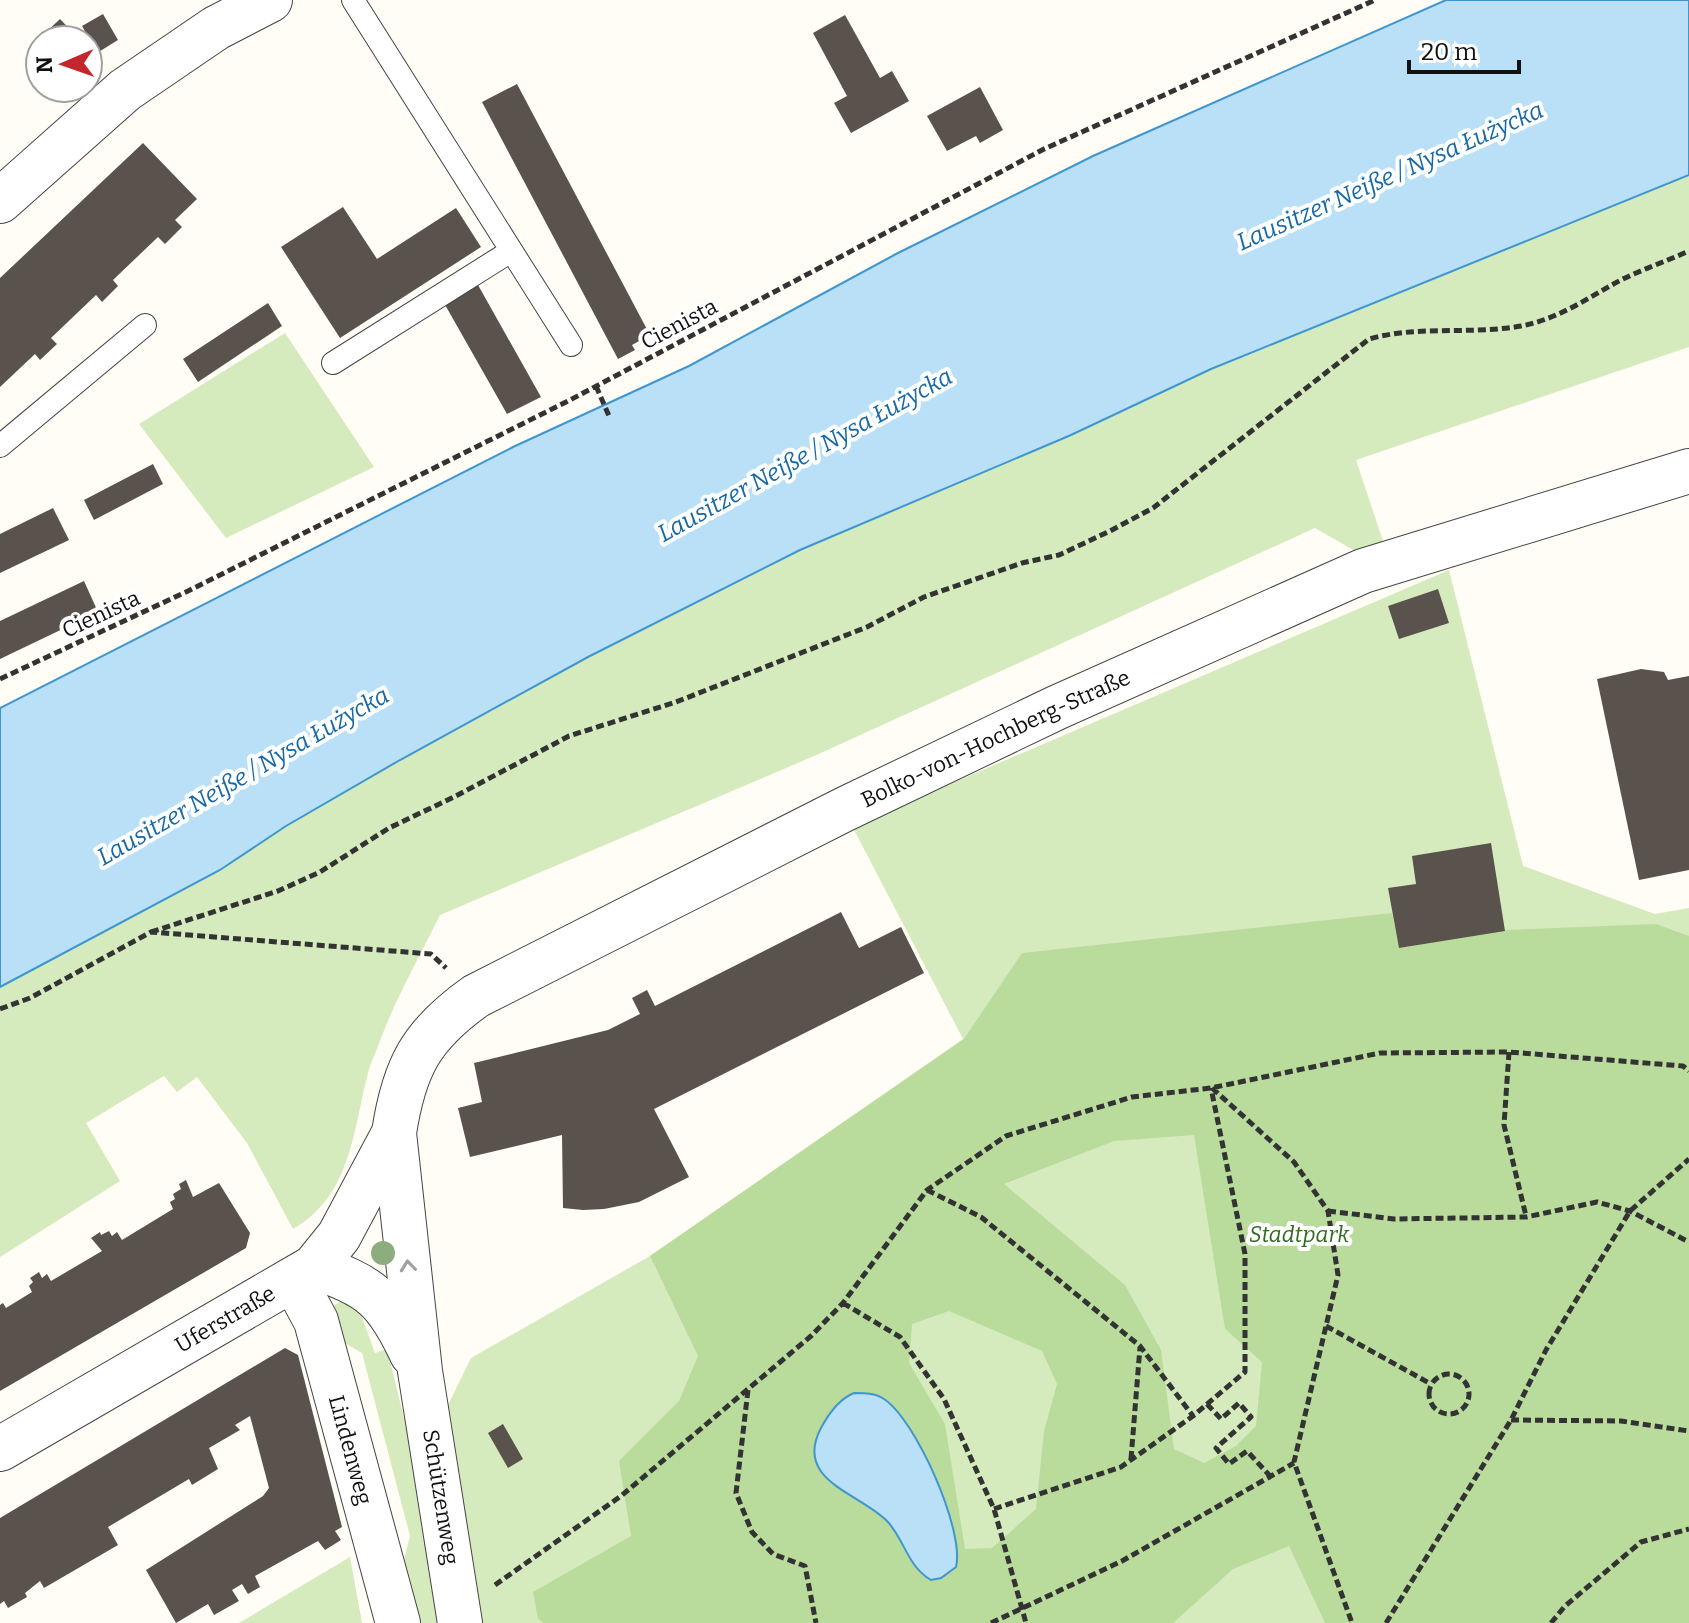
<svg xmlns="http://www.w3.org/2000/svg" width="1689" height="1623" viewBox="0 0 1689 1623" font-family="Bitter,serif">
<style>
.green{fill:#d5ebbd}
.forest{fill:#b9dc9c;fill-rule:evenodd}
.water{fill:#b9e0f7;stroke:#3f96cf;stroke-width:2}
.building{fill:#5a524d}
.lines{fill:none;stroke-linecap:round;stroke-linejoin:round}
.service-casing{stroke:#444;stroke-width:24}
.minor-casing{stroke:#444;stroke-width:46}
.path{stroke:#333;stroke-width:5;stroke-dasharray:8 4;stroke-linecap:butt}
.service{stroke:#fff;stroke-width:22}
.minor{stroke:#fff;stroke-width:44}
.tree{fill:#8dad7f}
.oneway{stroke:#a0a0a0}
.labels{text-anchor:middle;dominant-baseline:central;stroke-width:8;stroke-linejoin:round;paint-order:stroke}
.street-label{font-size:22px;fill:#111;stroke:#fff}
.park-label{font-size:22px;font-style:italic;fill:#2f6b1f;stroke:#fff}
.water-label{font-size:24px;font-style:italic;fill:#1768a6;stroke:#fff}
</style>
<rect width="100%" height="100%" fill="#fffdf5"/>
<path class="green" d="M1689,175V347L1356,460L1385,547L1355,551L1315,528L812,757L440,915C420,956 397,996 381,1038C377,1050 371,1061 368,1073C353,1131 351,1196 293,1229L247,1143L197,1077L177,1092L164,1076L86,1123L120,1181L0,1257V987L220,870L286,826L400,760L588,657L800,550L1071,435L1211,369Z
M285,333L374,467L226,538L139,424Z
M1449,570L1523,866L1655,914L1689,908V1623H418L408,1574L402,1567L410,1536L362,1353L334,1337L326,1309L340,1302L359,1309L375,1353L387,1349L404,1418L447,1407L471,1358L650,1256L963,1039L852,826Z
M350,1557L362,1623H239Z"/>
<path class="forest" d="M1392,913L1399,948L1505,930L1656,924L1689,936V1623H1325L1289,1546L1233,1569L1173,1623H544L538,1619L533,1592L631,1536L619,1461L679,1401L698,1356L650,1256L964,1039L1022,953ZM1194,1135L1225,1329L1262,1362L1256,1426L1236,1446L1204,1463L1174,1449L1161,1350L1125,1285L1004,1184L1114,1141ZM949,1311L1042,1351L1057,1384L1044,1431L1036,1509L992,1548L965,1549L945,1424L909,1363L912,1324Z"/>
<path class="water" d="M1446,0H1689V175L1211,369L1071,435L800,550L588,657L400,760L286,826L220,870L0,987V708L513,447L689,366L896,254L1093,156Z
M854,1393C865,1393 875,1393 884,1399C916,1420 965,1531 956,1567L941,1578L931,1580C907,1566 905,1540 887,1521C860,1493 793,1481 821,1428C829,1413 839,1399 854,1393Z"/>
<path class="building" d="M103,14L118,40L97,53L82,26Z
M845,15L880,78L892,71L909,101L851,133L834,103L847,96L813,33Z
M60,19L80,40H40V77L28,64L31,55L28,49Z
M88,49L102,63L88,77Z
M517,84L650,335L632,345L635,350L618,359L482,102Z
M980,87L1003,130L980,143L976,136L947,151L927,116Z
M51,88H76L63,101Z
M143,143L197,199L175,220L182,227L165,244L158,237L113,280L118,286L102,302L96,295L51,338L57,344L40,360L35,354L0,387V278Z
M343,207L377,259L456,208L481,247L340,338L281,247Z
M478,285L541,397L507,414L444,303Z
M268,303L282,326L198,382L183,359Z
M153,464L163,484L94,520L84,500Z
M53,508L69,540L0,573V534Z
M84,581L98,612L0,659V621Z
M1438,589L1449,623L1399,639L1388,606Z
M1641,669L1664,672L1668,680L1689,676V870L1639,880L1597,679Z
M1491,843L1505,931L1399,948L1388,888L1416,884L1412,856Z
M841,912L859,948L901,927L924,973L654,1109L689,1177L639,1202L604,1209L583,1210L563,1208L562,1135L470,1157L458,1108L482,1102L474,1063L608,1030L640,1014L632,998L647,990L655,1006Z
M186,1180L193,1197L219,1183L250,1233L246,1248L0,1391V1305L3,1303L6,1308L32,1292L29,1286L33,1282L30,1278L39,1272L42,1278L47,1274L51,1281L102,1251L91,1238L100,1232L101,1235L109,1231L112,1236L117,1232L122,1240L173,1209L170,1202L175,1199L173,1194L181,1189L179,1184Z
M285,1348L298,1355L342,1527L335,1531L341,1540L325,1550L318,1541L255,1576L260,1587L248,1594L242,1584L232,1590L239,1601L214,1615L208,1604L176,1623L146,1570L263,1496L269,1488L250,1416L235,1425L240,1430L209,1448L218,1469L192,1485L189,1479L108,1527L118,1545L44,1588L40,1581L25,1593L27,1597L8,1608L4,1601L0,1604V1518Z
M503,1424L523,1459L508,1468L488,1433Z"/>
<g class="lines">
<defs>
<path id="service" d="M353,0L571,345
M333,363L511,251
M0,446L145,325"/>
<g id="minor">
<path d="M0,201L125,90L216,28L270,0"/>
<path d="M314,1267C371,1285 387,1300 412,1354"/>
<path id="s1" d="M294,1280L316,1321L398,1623"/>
<path id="s2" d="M0,1449L314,1267L339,1236L394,1133"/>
<path id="s3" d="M460,1623L420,1371L394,1133C404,1067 421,1035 476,996L845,809L1058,707L1363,571L1689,471"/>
</g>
</defs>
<use href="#service" class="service-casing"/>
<use href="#minor" class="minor-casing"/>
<path class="path" d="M596,386L609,416
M0,679L188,591L570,400L1044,149L1375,0
M151,932L278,891L320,872L389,828L454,797L569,736L676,702L867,627L924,597L1022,563L1059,555L1110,531L1153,508L1369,339C1418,325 1471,335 1521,326C1559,319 1589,297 1621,280C1643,269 1667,261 1689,251
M0,1009L30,998L151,932L431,954L446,968
M1509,1052L1504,1125L1526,1216
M1212,1088L1294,1162L1328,1211L1338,1275L1294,1462L1352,1623
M927,1190L981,1217L1140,1346L1193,1416
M1328,1211L1394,1219L1526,1217L1597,1202L1630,1211L1689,1242
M843,1303L900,1337L944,1399L994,1509L1026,1623
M1326,1326L1431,1384
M1429 1394a20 20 0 1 1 40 0a20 20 0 1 1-40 0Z
M748,1390L736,1493L752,1532L773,1554L805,1566L816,1623
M1207,1404L1221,1419L1239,1403L1251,1417L1216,1448L1229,1464L1247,1451L1270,1476
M1511,1420L1621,1421L1689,1431
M1131,1459L1140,1347
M994,1509L1121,1467L1193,1416L1245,1372V1254L1211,1088
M495,1585L621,1496L811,1336L843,1303L927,1190L1006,1136L1132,1097L1211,1088L1380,1053L1509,1052L1683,1066L1689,1071
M991,1623L1122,1561L1294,1463
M1386,1623L1511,1420L1546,1350L1630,1211L1689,1159
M1551,1623L1565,1606L1641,1542L1689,1529"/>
<use href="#service" class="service"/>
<use href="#minor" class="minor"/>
</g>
<circle class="tree" cx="383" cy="1253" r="12"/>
<defs><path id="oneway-chevron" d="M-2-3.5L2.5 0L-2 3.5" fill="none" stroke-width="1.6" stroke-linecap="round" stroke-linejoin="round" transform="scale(2)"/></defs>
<use class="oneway" href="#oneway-chevron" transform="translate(408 1266) rotate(-96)"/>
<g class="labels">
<g class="street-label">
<text transform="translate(679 324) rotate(-28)">Cienista</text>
<text transform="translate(101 614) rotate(-25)">Cienista</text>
<text stroke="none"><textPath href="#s3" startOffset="1240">Bolko-von-Hochberg-Straße</textPath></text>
<text stroke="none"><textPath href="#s2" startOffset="260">Uferstraße</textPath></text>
<text stroke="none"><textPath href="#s1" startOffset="180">Lindenweg</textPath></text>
<text transform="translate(441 1497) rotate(81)">Schützenweg</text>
</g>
<g class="park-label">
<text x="1299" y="1234">Stadtpark</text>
</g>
<g class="water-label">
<text transform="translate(1390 176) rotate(-24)">Lausitzer Neiße / Nysa Łużycka</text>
<text transform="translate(805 455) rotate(-29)">Lausitzer Neiße / Nysa Łużycka</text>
<text transform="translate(243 776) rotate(-30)">Lausitzer Neiße / Nysa Łużycka</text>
</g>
</g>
<g transform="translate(64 64) rotate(268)"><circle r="38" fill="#ffffff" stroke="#a0a0a0" stroke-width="2"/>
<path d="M0-6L14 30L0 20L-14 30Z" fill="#c4262e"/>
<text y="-12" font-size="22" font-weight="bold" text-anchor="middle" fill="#111111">N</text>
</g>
<path d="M1409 60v12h110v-12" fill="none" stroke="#111111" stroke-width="4"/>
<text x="1421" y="60" font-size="24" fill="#111111" stroke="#ffffff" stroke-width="6" paint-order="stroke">20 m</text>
</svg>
